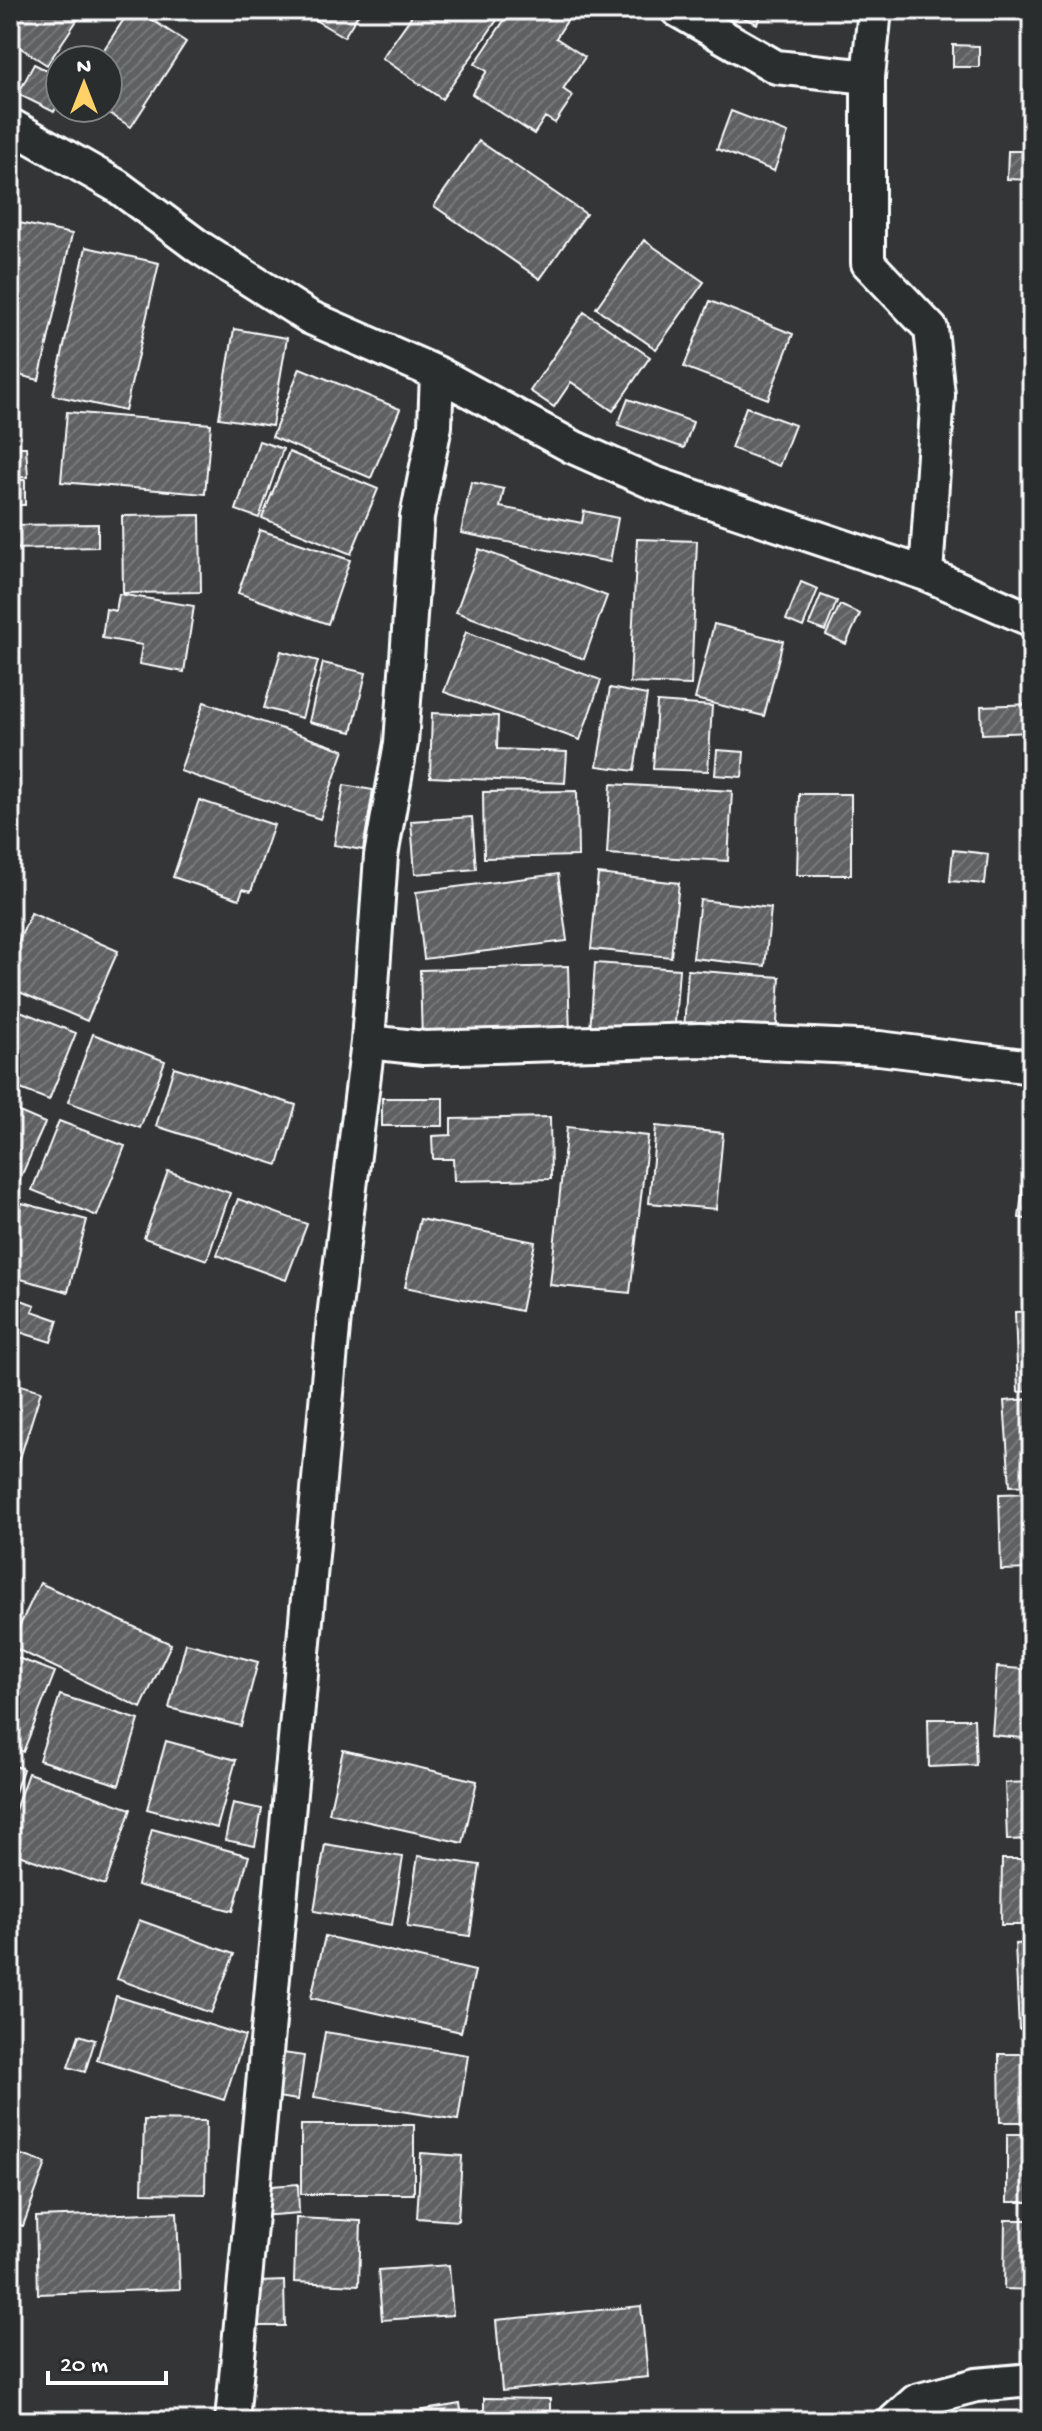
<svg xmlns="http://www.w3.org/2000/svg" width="1042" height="2431" viewBox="0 0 1042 2431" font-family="'Gochi Hand',sans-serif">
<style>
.building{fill:url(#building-hatch);stroke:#fff;stroke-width:2}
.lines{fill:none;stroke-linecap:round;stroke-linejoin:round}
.minor-casing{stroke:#fff;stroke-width:38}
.minor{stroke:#2a2d2e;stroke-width:32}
</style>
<defs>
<pattern id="building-hatch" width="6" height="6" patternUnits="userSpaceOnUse" patternTransform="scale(2)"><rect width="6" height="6" fill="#5f6162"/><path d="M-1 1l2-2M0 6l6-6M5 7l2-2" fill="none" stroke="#77797a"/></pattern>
</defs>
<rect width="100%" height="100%" fill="#333536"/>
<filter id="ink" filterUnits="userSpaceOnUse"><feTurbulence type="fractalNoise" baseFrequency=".0125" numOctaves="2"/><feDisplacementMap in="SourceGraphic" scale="16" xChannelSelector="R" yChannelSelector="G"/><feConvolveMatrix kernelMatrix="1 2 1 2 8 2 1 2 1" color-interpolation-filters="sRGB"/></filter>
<g filter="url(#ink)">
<path class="building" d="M10,10H84L47,65L10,41Z
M130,10H137L186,42L131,127L101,108H108V60H97Z
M298,10H361L344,37Z
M416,10H504L442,99L382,58Z
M511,10H574L556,38L585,57L563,89L573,96L555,123L545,117L534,134L472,94L487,71L475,64Z
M727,10H764L757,24Z
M953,45L979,46V67H953Z
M34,64L60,77V100L54,112L18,94Z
M731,111L788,133L774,171L717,149Z
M479,141L586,214L540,279L434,206Z
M1008,151H1032V180L1007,179Z
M10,221L72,234L39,380L10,373Z
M644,240L704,282L656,349L596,308Z
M86,247L159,263L125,411L53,395Z
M710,301L793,334L768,399L684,367Z
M584,312L650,357L613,411L571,382L554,407L530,391Z
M234,329L287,338L272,426L219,418Z
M300,368L400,409L371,478L272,437Z
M628,399L693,422L684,448L618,425Z
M746,407L795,425L779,466L731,448Z
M67,412L211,424L205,494L61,482Z
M259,441L283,449L259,518L236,510Z
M10,447H26L28,477L10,478Z
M289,452L378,489L351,554L262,518Z
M10,480H25V505H10Z
M471,482L504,489L500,507L582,523L584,511L618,518L610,562L461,533Z
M200,515L201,592L123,593L122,516Z
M98,524V547L10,549V525Z
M260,530L350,560L328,624L238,593Z
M637,539L697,541L691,685L630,683Z
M479,549L607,596L584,659L456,612Z
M801,582L818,589L803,627L786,620Z
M119,594L194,606L184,672L139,664L142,645L102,638L106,609L116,611Z
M821,595L837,601L825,631L809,625Z
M840,605L860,614L846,644L826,635Z
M714,624L783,641L764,716L695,699Z
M466,632L601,680L580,740L444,692Z
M281,651L318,661L302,718L264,708Z
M323,663L366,673L352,732L309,722Z
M610,688L647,695L634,771L597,766Z
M204,702L344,750L320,819L180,771Z
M657,702L712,706L708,771L653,769Z
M1032,704V732L982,734L981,706Z
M432,713L498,716L497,749L567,752L565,783L430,777Z
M717,750L744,752L742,777L715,775Z
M611,784L732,791L728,861L607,854Z
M344,785L373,790L363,850L334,845Z
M577,791L578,856L484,858L483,792Z
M799,794H851V875H797Z
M199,800L274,825L251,891L243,889L239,899L173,877Z
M472,817L476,869L415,874L411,821Z
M953,850L988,854L985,884L950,881Z
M558,874L567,941L424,959L416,892Z
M598,874L679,883L671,957L591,949Z
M700,900L771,908L765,966L693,958Z
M31,913L118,951L87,1021L10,988V961Z
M595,963L679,969L674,1037L590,1031Z
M568,966L570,1036L422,1040L420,970Z
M688,970L780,977L776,1037L684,1030Z
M10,1007L76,1033L49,1100L10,1085Z
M93,1034L165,1061L140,1128L68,1102Z
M174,1067L296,1105L278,1165L156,1126Z
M382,1098H443V1126H382Z
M10,1108L45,1123L15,1190L10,1188Z
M550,1117L551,1179L454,1181L453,1159H433L432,1136L451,1135V1119Z
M59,1121L125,1146L97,1216L32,1190Z
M656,1126L723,1133L716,1209L649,1203Z
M567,1127L648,1136L630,1293L550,1285Z
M1028,1144L1032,1145V1220L1019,1218Z
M168,1171L230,1193L207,1260L144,1238Z
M10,1194L21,1198L10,1225Z
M238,1199L307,1224L286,1280L217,1255Z
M22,1203L87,1220L68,1292L10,1276V1247Z
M420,1219L535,1242L521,1311L405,1287Z
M10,1296L35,1305L32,1311L58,1320L51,1342L10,1329Z
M1032,1311V1391L1018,1392L1015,1312Z
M10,1382L41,1391L16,1471L10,1469Z
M1032,1399V1485L1010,1486L1004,1401Z
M1032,1493V1569L1001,1570L999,1494Z
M40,1583L171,1644L141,1708L10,1646Z
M186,1643L258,1662L241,1726L169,1708Z
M10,1655L55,1672L23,1752L10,1747Z
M997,1667L1032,1670V1739L992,1735Z
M60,1695L139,1720L119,1785L39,1760Z
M928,1719H974L976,1765L929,1767Z
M166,1741L236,1760L217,1828L147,1809Z
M343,1750L477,1781L463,1843L329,1813Z
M10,1764L23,1769L13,1798L10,1797Z
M28,1773L131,1809L105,1885L10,1852V1824Z
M1032,1782V1839L1007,1840L1005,1783Z
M233,1803L262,1809L255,1846L225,1840Z
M152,1829L249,1856L233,1911L137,1885Z
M325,1844L403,1857L392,1925L314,1911Z
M418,1856L480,1865L470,1936L407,1927Z
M1002,1859H1032V1925H1001Z
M139,1920L234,1954L211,2013L117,1979Z
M325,1936L475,1971L461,2032L311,1998Z
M1032,1943V2029H1019L1015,1944Z
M116,1996L245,2036L224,2100L97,2060Z
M325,2032L468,2055L458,2120L314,2097Z
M79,2035L95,2040L85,2072L68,2067Z
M276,2052L304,2056L298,2100L270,2096Z
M999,2054H1032V2122H1000Z
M144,2120L206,2121L205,2194L142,2193Z
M301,2125H414V2194H301Z
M1007,2134H1032V2202H1007Z
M10,2151L46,2163L23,2226L10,2222Z
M421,2153L462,2156L458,2221L417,2218Z
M298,2184L299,2213L260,2216L258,2187Z
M177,2212L180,2289L38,2294L36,2217Z
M296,2218L361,2221L359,2285L294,2282Z
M1005,2220H1032V2290L1004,2289Z
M449,2265L453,2315L382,2320L378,2270Z
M284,2281L285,2326H259L258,2282Z
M641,2306L648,2377L502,2391L496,2320Z
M484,2398L550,2399V2421H484Z
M460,2404L463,2421H360Z
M334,2417V2421H241V2420Z"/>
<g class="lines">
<defs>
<path id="minor" d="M677,10L776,67L868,77
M875,10L868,77V263L931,329L938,395L926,574
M10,125L117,186L199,247L309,317L437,373L573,447L654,483L926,574L1032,620
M368,1042L424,1048L700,1040L879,1048L1032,1067
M232,2421L334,1317L368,1042L381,856L401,743L417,517L435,426L437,373
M894,2421L916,2401L976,2385L1032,2380"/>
</defs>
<use href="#minor" class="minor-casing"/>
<use href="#minor" class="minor"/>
</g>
</g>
<rect width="1042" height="2431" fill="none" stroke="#2a2d2e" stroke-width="40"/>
<rect x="20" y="20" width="1002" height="2391" fill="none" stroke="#fff" stroke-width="3" filter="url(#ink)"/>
<g transform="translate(84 84)"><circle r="38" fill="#2a2d2e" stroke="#7f8182" stroke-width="2"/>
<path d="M0-6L14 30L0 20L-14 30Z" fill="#ffd166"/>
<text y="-12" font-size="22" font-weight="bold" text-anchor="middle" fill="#ffffff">N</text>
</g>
<path d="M48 2371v12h118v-12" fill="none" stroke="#ffffff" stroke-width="4"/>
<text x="60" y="2371" font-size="24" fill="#ffffff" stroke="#2a2d2e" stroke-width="6" paint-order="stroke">20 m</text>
</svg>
